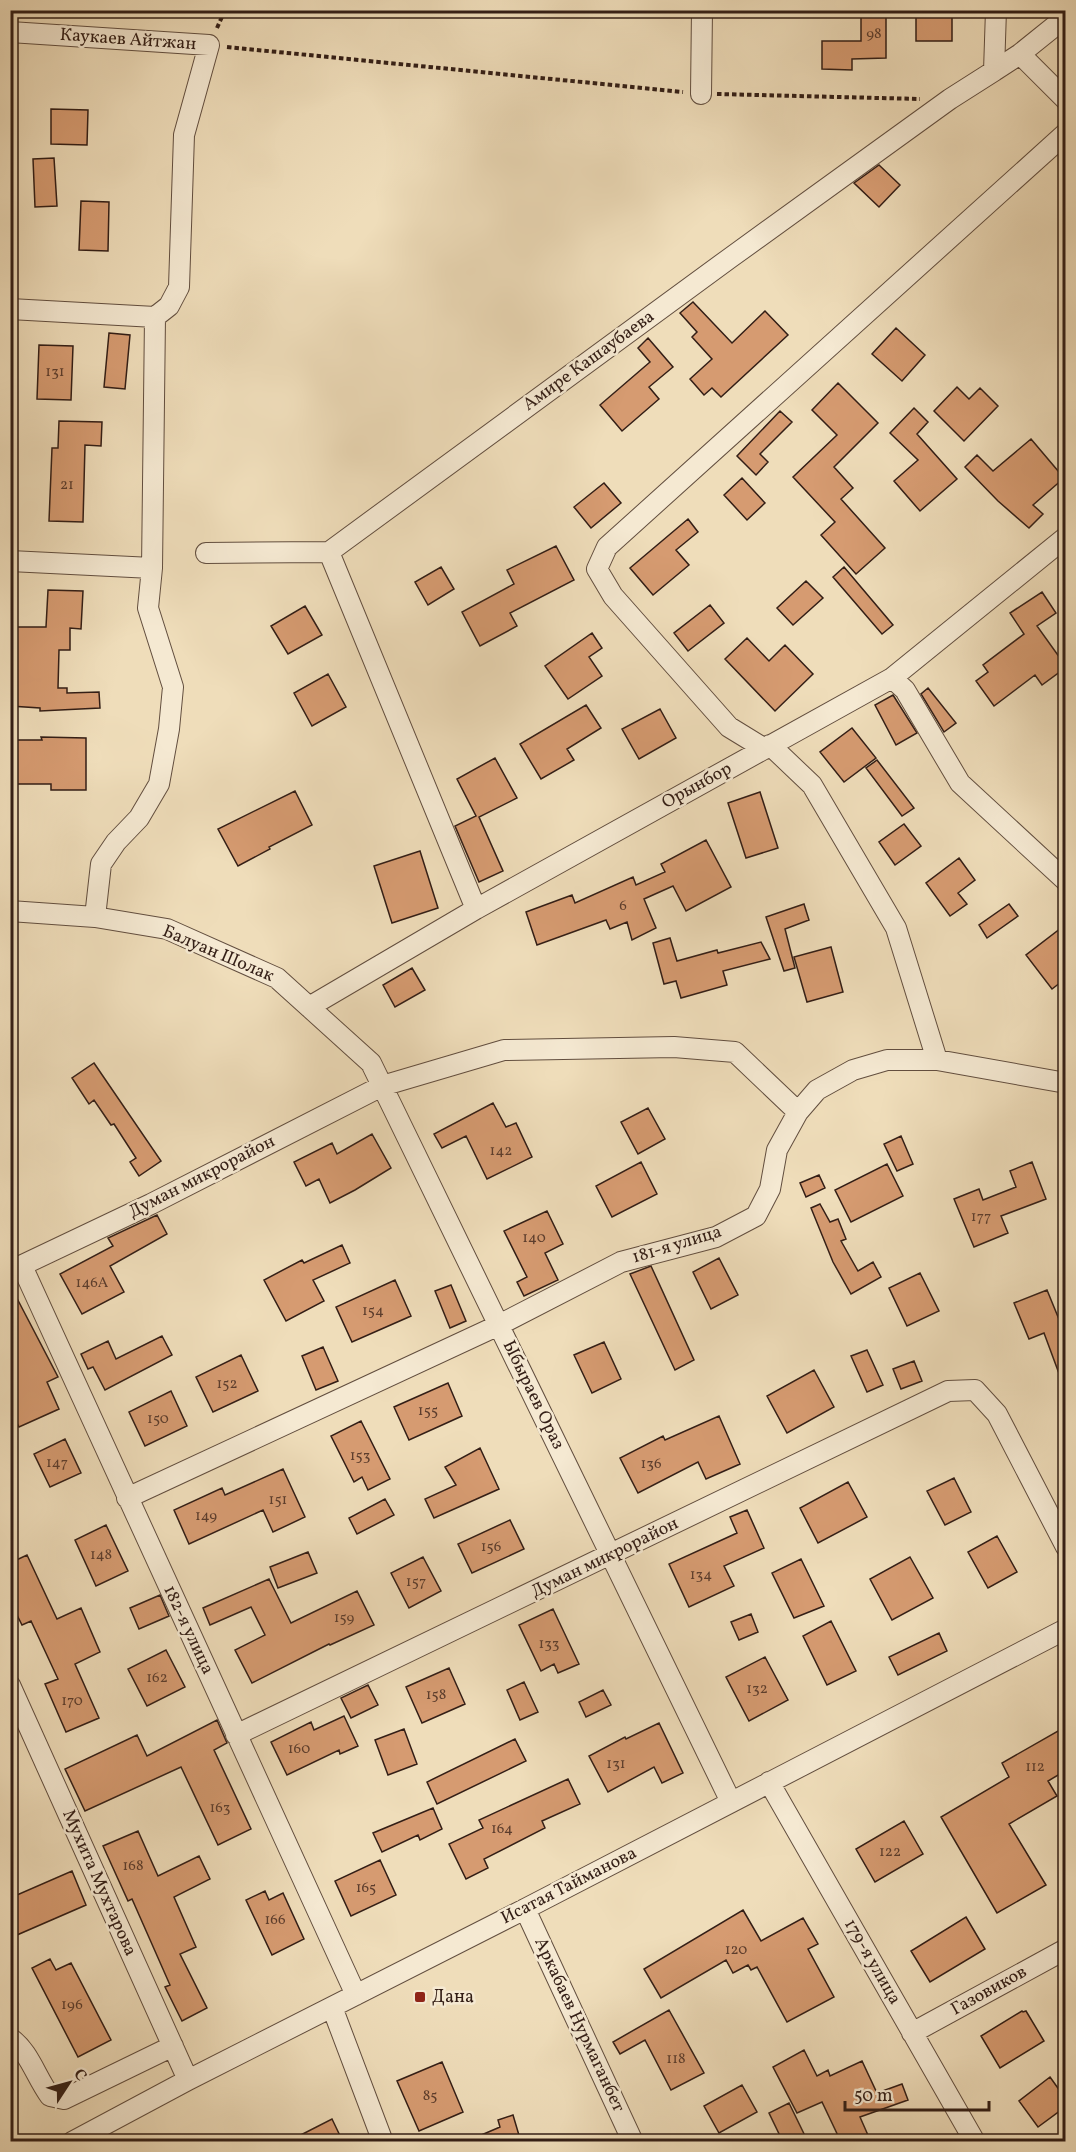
<svg xmlns="http://www.w3.org/2000/svg" width="1076" height="2152" viewBox="0 0 1076 2152" font-family="Vollkorn,serif">
<style>
.building{fill:#d69b71;stroke:#331e16;stroke-width:1.5}
.lines{fill:none;stroke-linecap:round;stroke-linejoin:round}
.minor-casing{stroke:#624e3f;stroke-width:22}
.path{stroke:#331e16;stroke-width:4;stroke-dasharray:4.5 3;stroke-linecap:butt}
.minor{stroke:#f5e9d2;stroke-width:20}
.poi-dot{fill:#8f2418;stroke:#f5e9d2;stroke-width:2}
.labels{text-anchor:middle;dominant-baseline:central;stroke-width:5;stroke-linejoin:round;paint-order:stroke}
.number-label{font-size:15px;fill:#5c3d2d}
.street-label{font-size:18px;fill:#331e16;stroke:#f5e9d2}
.poi-label{font-size:18px;fill:#331e16;stroke:#f5e9d2;text-anchor:start}
</style>
<rect width="100%" height="100%" fill="#efddba"/>
<filter id="stains"><feTurbulence type="fractalNoise" baseFrequency=".00333" numOctaves="4"/><feColorMatrix values="0 0 0 0 .2 0 0 0 0 .09 0 0 0 0 .02 0 0 0 .5 -.17"/></filter>
<radialGradient id="worn" r=".72"><stop offset=".6" stop-color="#630" stop-opacity="0"/><stop offset="1" stop-color="#630" stop-opacity=".3"/></radialGradient>
<path class="building" d="M861,10H886V58L852,59V70L822,69V41H861Z
M916,10H952V41H916Z
M51,109L88,110L87,145L51,144Z
M54,158L57,206L35,207L33,159Z
M879,165L900,185L879,207L854,183Z
M81,201L109,202L108,251L79,250Z
M693,302L732,343L765,311L788,335L721,397L712,388L704,395L690,379L712,359L692,337L697,332L680,313Z
M896,328L925,355L902,381L872,354Z
M109,333L130,335L125,389L104,387Z
M648,338L673,367L649,387L659,399L622,431L600,405L650,362L638,348Z
M39,345L73,346L71,400L37,399Z
M838,383L878,423L834,467L853,488L841,499L885,548L856,574L821,535L835,522L793,477L837,435L812,410Z
M957,387L969,399L980,388L998,406L964,441L934,411Z
M914,408L928,422L917,434L957,479L920,511L894,481L918,460L890,433Z
M780,411L792,422L760,454L768,462L756,475L737,456Z
M59,421L102,422L101,446L85,445L83,522L49,521L52,448H58Z
M1031,439L1064,478L1033,505L1043,514L1029,528L998,501L965,467L977,455L993,471Z
M742,478L765,503L747,520L724,495Z
M604,483L621,503L591,528L574,507Z
M688,519L698,532L676,550L689,565L653,595L630,568Z
M556,546L574,580L510,613L517,626L480,646L462,612L514,584L507,570Z
M441,567L454,589L428,605L415,582Z
M844,567L893,625L882,634L833,577Z
M806,581L823,598L793,625L777,608Z
M48,590L83,591L81,629L70,628V650H59L58,688H67V693L99,692L100,708L40,711V708L10,706V627H46Z
M1042,592L1056,613L1037,626L1065,665V668L1042,685L1035,675L994,706L976,681L988,672L983,665L1024,634L1010,613Z
M710,605L724,623L688,651L674,633Z
M305,606L322,635L288,654L271,626Z
M592,633L602,648L589,657L602,676L568,699L545,666Z
M747,638L769,661L785,645L813,674L775,711L725,659Z
M328,674L346,707L312,726L294,693Z
M928,688L956,723L944,732L921,694Z
M893,695L917,733L896,745L875,705Z
M586,705L601,728L567,749L574,760L541,779L520,744Z
M660,709L676,738L639,759L622,729Z
M852,728L876,758L844,782L820,752Z
M41,737L86,738V790H51V784H10V740H42Z
M495,758L517,798L479,817L503,871L479,882L455,826L476,816L457,779Z
M877,760L914,808L902,816L866,768Z
M295,791L312,825L269,847L270,849L238,866L218,829Z
M760,792L778,848L746,858L728,803Z
M904,824L921,846L895,865L879,842Z
M706,840L731,887L686,911L673,886L644,899L656,928L632,940L627,922L610,929L606,920L537,945L526,912L572,895L575,903L633,877L636,885L665,872L661,864Z
M420,851L438,908L392,923L374,866Z
M959,858L975,880L958,893L967,904L950,916L926,883Z
M804,904L809,920L785,929L795,968L784,971L766,917Z
M1009,904L1018,916L987,938L979,925Z
M1065,925V979L1052,989L1026,955Z
M670,938L677,961L717,950L718,953L761,942L770,959L723,971L727,985L681,998L676,981L664,984L653,943Z
M831,947L843,992L807,1002L794,957Z
M412,968L425,990L395,1007L383,985Z
M94,1063L161,1161L139,1176L130,1162L136,1158L114,1124L111,1125L94,1100L89,1104L72,1078Z
M493,1103L506,1127L516,1123L532,1157L487,1179L466,1136L442,1148L434,1134Z
M648,1108L665,1139L638,1154L621,1122Z
M372,1134L391,1168L355,1190L330,1203L319,1179L306,1186L294,1162L332,1143L337,1154Z
M901,1136L913,1164L897,1171L884,1144Z
M641,1162L657,1194L612,1217L596,1186Z
M1032,1162L1046,1199L1001,1216L1008,1233L974,1247L954,1199L979,1189L983,1200L1016,1187L1010,1171Z
M887,1164L903,1196L851,1222L835,1190Z
M819,1175L825,1188L806,1197L800,1183Z
M820,1204L830,1222L838,1219L846,1239L841,1241L858,1271L873,1262L881,1277L851,1294L833,1262L811,1208Z
M547,1211L563,1244L545,1253L558,1280L524,1296L517,1282L527,1277L504,1231Z
M157,1215L167,1234L110,1266L124,1292L82,1314L60,1274L113,1246L108,1238Z
M342,1245L350,1263L313,1280L324,1301L286,1321L264,1280L302,1260L304,1263Z
M719,1258L738,1295L711,1309L693,1272Z
M651,1266L694,1360L675,1370L630,1274Z
M920,1273L939,1311L907,1326L889,1288Z
M395,1280L411,1316L352,1342L336,1307Z
M10,1285L58,1377L47,1382L59,1409L19,1427L17,1423L10,1426Z
M451,1285L466,1321L450,1328L435,1291Z
M1047,1290L1065,1334V1387H1064L1044,1333L1029,1339L1014,1303Z
M162,1336L172,1355L105,1390L93,1367L88,1369L81,1354L108,1341L116,1359Z
M604,1342L621,1379L592,1393L574,1355Z
M323,1347L338,1381L316,1390L302,1356Z
M867,1350L883,1385L867,1392L851,1356Z
M241,1355L258,1391L213,1412L196,1377Z
M914,1361L922,1381L901,1389L893,1369Z
M814,1370L834,1407L787,1433L767,1396Z
M448,1383L462,1416L409,1440L394,1407Z
M171,1391L187,1426L145,1446L129,1412Z
M719,1416L740,1464L706,1479L698,1462L638,1493L620,1458L663,1436L665,1440Z
M361,1421L390,1479L368,1490L362,1477L354,1482L331,1436Z
M65,1439L81,1473L50,1487L34,1454Z
M480,1448L499,1489L434,1518L425,1499L456,1485L445,1467Z
M283,1469L305,1517L273,1532L263,1510L189,1544L174,1510L222,1488L225,1495Z
M954,1478L971,1512L945,1525L927,1491Z
M848,1482L867,1517L818,1543L800,1508Z
M385,1499L394,1515L357,1534L349,1518Z
M747,1510L764,1548L724,1566L734,1586L689,1607L669,1564L737,1533L730,1517Z
M510,1520L524,1549L472,1573L458,1544Z
M106,1525L128,1571L96,1586L75,1540Z
M997,1536L1017,1572L988,1588L968,1552Z
M308,1552L317,1573L278,1588L270,1567Z
M27,1555L57,1619L81,1608L100,1652L75,1664L99,1718L66,1732L45,1684L58,1679L31,1621L22,1625L10,1601V1563Z
M423,1557L441,1591L409,1608L391,1573Z
M910,1557L933,1598L892,1620L870,1579Z
M801,1559L824,1606L794,1618L772,1573Z
M269,1579L291,1623L357,1591L374,1625L330,1645L329,1644L252,1683L235,1650L265,1635L251,1607L210,1625L203,1608Z
M160,1595L169,1616L139,1629L130,1608Z
M553,1609L579,1664L558,1673L554,1664L541,1671L519,1625Z
M751,1614L758,1632L739,1640L731,1622Z
M831,1621L856,1671L827,1685L803,1636Z
M939,1633L947,1651L898,1675L889,1657Z
M166,1650L185,1687L147,1706L128,1669Z
M765,1657L788,1700L749,1721L726,1677Z
M449,1668L465,1704L422,1723L406,1687Z
M524,1682L538,1712L520,1720L507,1690Z
M368,1685L378,1705L351,1718L341,1698Z
M603,1690L611,1705L586,1717L579,1702Z
M344,1716L358,1746L340,1754L339,1750L287,1775L271,1742L311,1722L314,1730Z
M217,1720L227,1743L214,1750L251,1829L218,1845L181,1767L85,1811L65,1769L137,1735L147,1756Z
M659,1723L683,1773L662,1783L654,1767L608,1792L589,1756L625,1737L626,1739Z
M1065,1727V1771L1048,1781L1057,1796L1009,1824L1046,1885L997,1913L941,1817L1009,1777L1002,1763Z
M404,1729L417,1764L388,1775L375,1740Z
M515,1739L526,1761L437,1804L427,1782Z
M568,1779L580,1804L542,1821L545,1828L484,1859L488,1868L466,1879L449,1844L483,1828L479,1820Z
M433,1808L442,1829L420,1840L418,1835L382,1852L373,1833Z
M904,1821L923,1854L875,1882L856,1849Z
M138,1831L158,1876L199,1856L210,1879L174,1897L196,1947L180,1954L207,2008L182,2021L165,1987L170,1985L132,1899L128,1901L103,1846Z
M380,1860L396,1895L351,1916L335,1881Z
M72,1871L86,1905L10,1938V1898Z
M265,1891L269,1900L283,1893L304,1939L272,1955L246,1900Z
M743,1910L761,1941L803,1918L818,1944L808,1949L834,1997L787,2022L757,1967L751,1970L748,1965L733,1973L726,1960L661,1998L644,1969Z
M966,1917L985,1949L930,1982L911,1951Z
M50,1959L56,1970L71,1963L111,2040L78,2057L32,1968Z
M669,2010L704,2073L671,2090L645,2040L620,2054L613,2042Z
M1022,2011L1023,2012L1026,2011L1044,2041L1000,2068L981,2036Z
M804,2050L817,2076L828,2070L830,2076L862,2061L877,2093L902,2084L908,2100L860,2117L871,2142H841L822,2102L797,2113L773,2067Z
M442,2062L463,2112L419,2131L397,2081Z
M1050,2077L1065,2098V2107L1038,2127L1019,2101Z
M742,2085L757,2112L719,2133L704,2106Z
M789,2103L808,2142H783L769,2113Z
M513,2115L521,2142H465L500,2127L498,2120Z
M332,2119L343,2142H287Z"/>
<g class="lines">
<defs>
<path id="minor" d="M10,32L209,45L184,135L179,287L169,306L155,317L152,568L148,608L173,687L169,729L159,784L139,818L116,842L101,864L95,917
M1020,54L1066,100
M994,71L1020,54L1066,17
M701,94L702,10
M10,309L155,317
M329,552L476,909
M206,553L329,552L730,258L950,99L994,71L996,10
M10,561L152,568
M892,678L905,690L960,783L1066,881
M770,745L812,785L896,928L937,1060
M765,749L729,727L613,596L597,569L607,547L1066,133
M10,911L95,917L167,929L277,978L371,1063L731,1802
M309,1007L476,909L892,678L1066,537
M22,1266L356,1995
M10,1271L151,1204L382,1086L504,1050L674,1047L735,1052L798,1112
M127,1498L499,1325L621,1262L716,1237L756,1216L770,1189L777,1150L798,1112L817,1090L853,1070L887,1060H937L1066,1083
M10,1685L188,2080
M236,1735L948,1391L975,1390L997,1414L1066,1547
M769,1782L975,2142
M525,1909L633,2142
M332,2007L383,2142
M912,2033L1066,1949
M10,2038C29,2051 36,2077 50,2096L64,2099L173,2046
M72,2142L188,2080L525,1909L1066,1629"/>
</defs>
<use href="#minor" class="minor-casing"/>
<path class="path" d="M217,28L225,10
M227,47L683,92
M717,94L920,99"/>
<use href="#minor" class="minor"/>
</g>
<rect class="poi-dot" x="414" y="1991" width="12" height="12" rx="3"/>
<g class="labels">
<g class="number-label">
<text x="874" y="34">98</text>
<text x="55" y="372">131</text>
<text x="67" y="485">21</text>
<text x="623" y="906">6</text>
<text x="501" y="1151">142</text>
<text x="981" y="1217">177</text>
<text x="534" y="1238">140</text>
<text x="92" y="1283">146А</text>
<text x="373" y="1311">154</text>
<text x="227" y="1384">152</text>
<text x="428" y="1411">155</text>
<text x="158" y="1419">150</text>
<text x="360" y="1456">153</text>
<text x="57" y="1463">147</text>
<text x="651" y="1464">136</text>
<text x="278" y="1500">151</text>
<text x="206" y="1516">149</text>
<text x="491" y="1547">156</text>
<text x="101" y="1555">148</text>
<text x="701" y="1575">134</text>
<text x="416" y="1582">157</text>
<text x="344" y="1618">159</text>
<text x="549" y="1644">133</text>
<text x="157" y="1678">162</text>
<text x="757" y="1689">132</text>
<text x="436" y="1695">158</text>
<text x="72" y="1701">170</text>
<text x="299" y="1749">160</text>
<text x="616" y="1764">131</text>
<text x="1035" y="1767">112</text>
<text x="220" y="1808">163</text>
<text x="502" y="1829">164</text>
<text x="890" y="1852">122</text>
<text x="133" y="1866">168</text>
<text x="366" y="1888">165</text>
<text x="275" y="1920">166</text>
<text x="736" y="1950">120</text>
<text x="72" y="2005">196</text>
<text x="676" y="2059">118</text>
<text x="430" y="2096">85</text>
</g>
<g class="street-label">
<text transform="translate(128 40) rotate(4)">Каукаев Айтжан</text>
<text transform="translate(589 361) rotate(-36)">Амире Кашаубаева</text>
<text transform="translate(697 786) rotate(-29)">Орынбор</text>
<text transform="translate(218 954) rotate(23)">Балуан Шолак</text>
<text transform="translate(202 1177) rotate(-27)">Думан микрорайон</text>
<text transform="translate(677 1245) rotate(-17)">181-я улица</text>
<text transform="translate(533 1395) rotate(64)">Ыбыраев Ораз</text>
<text transform="translate(605 1558) rotate(-26)">Думан микрорайон</text>
<text transform="translate(188 1630) rotate(65)">182-я улица</text>
<text transform="translate(99 1883) rotate(66)">Мухита Мухтарова</text>
<text transform="translate(569 1886) rotate(-27)">Исатая Тайманова</text>
<text transform="translate(872 1962) rotate(60)">179-я улица</text>
<text transform="translate(989 1991) rotate(-29)">Газовиков</text>
<text transform="translate(579 2025) rotate(65)">Аркабаев Нурмаганбет</text>
</g>
<g class="poi-label">
<text x="432" y="1997">Дана</text>
</g>
</g>
<rect width="1076" height="2152" fill="none" stroke="#efddba" stroke-width="36"/>
<rect x="12" y="12" width="1052" height="2128" fill="none" stroke="#331e16" stroke-width="3"/>
<rect x="18" y="18" width="1040" height="2116" fill="none" stroke="#331e16" stroke-width="1.5"/>
<g transform="translate(69 2083) rotate(54)" stroke="#f5e9d2" stroke-width="4.5" paint-order="stroke">
<path d="M0-4.5L10 22L0 15L-10 22Z" fill="#331e16"/>
<text y="-9" font-size="16" font-weight="bold" text-anchor="middle" fill="#331e16">С</text>
</g>
<path d="M845 2101v9h144v-9" fill="none" stroke="#331e16" stroke-width="3"/>
<text x="854" y="2101" font-size="18" fill="#331e16" stroke="#f5e9d2" stroke-width="4.5" paint-order="stroke">50 m</text>
<rect width="100%" height="100%" filter="url(#stains)"/>
<rect width="100%" height="100%" fill="url(#worn)"/>
</svg>
